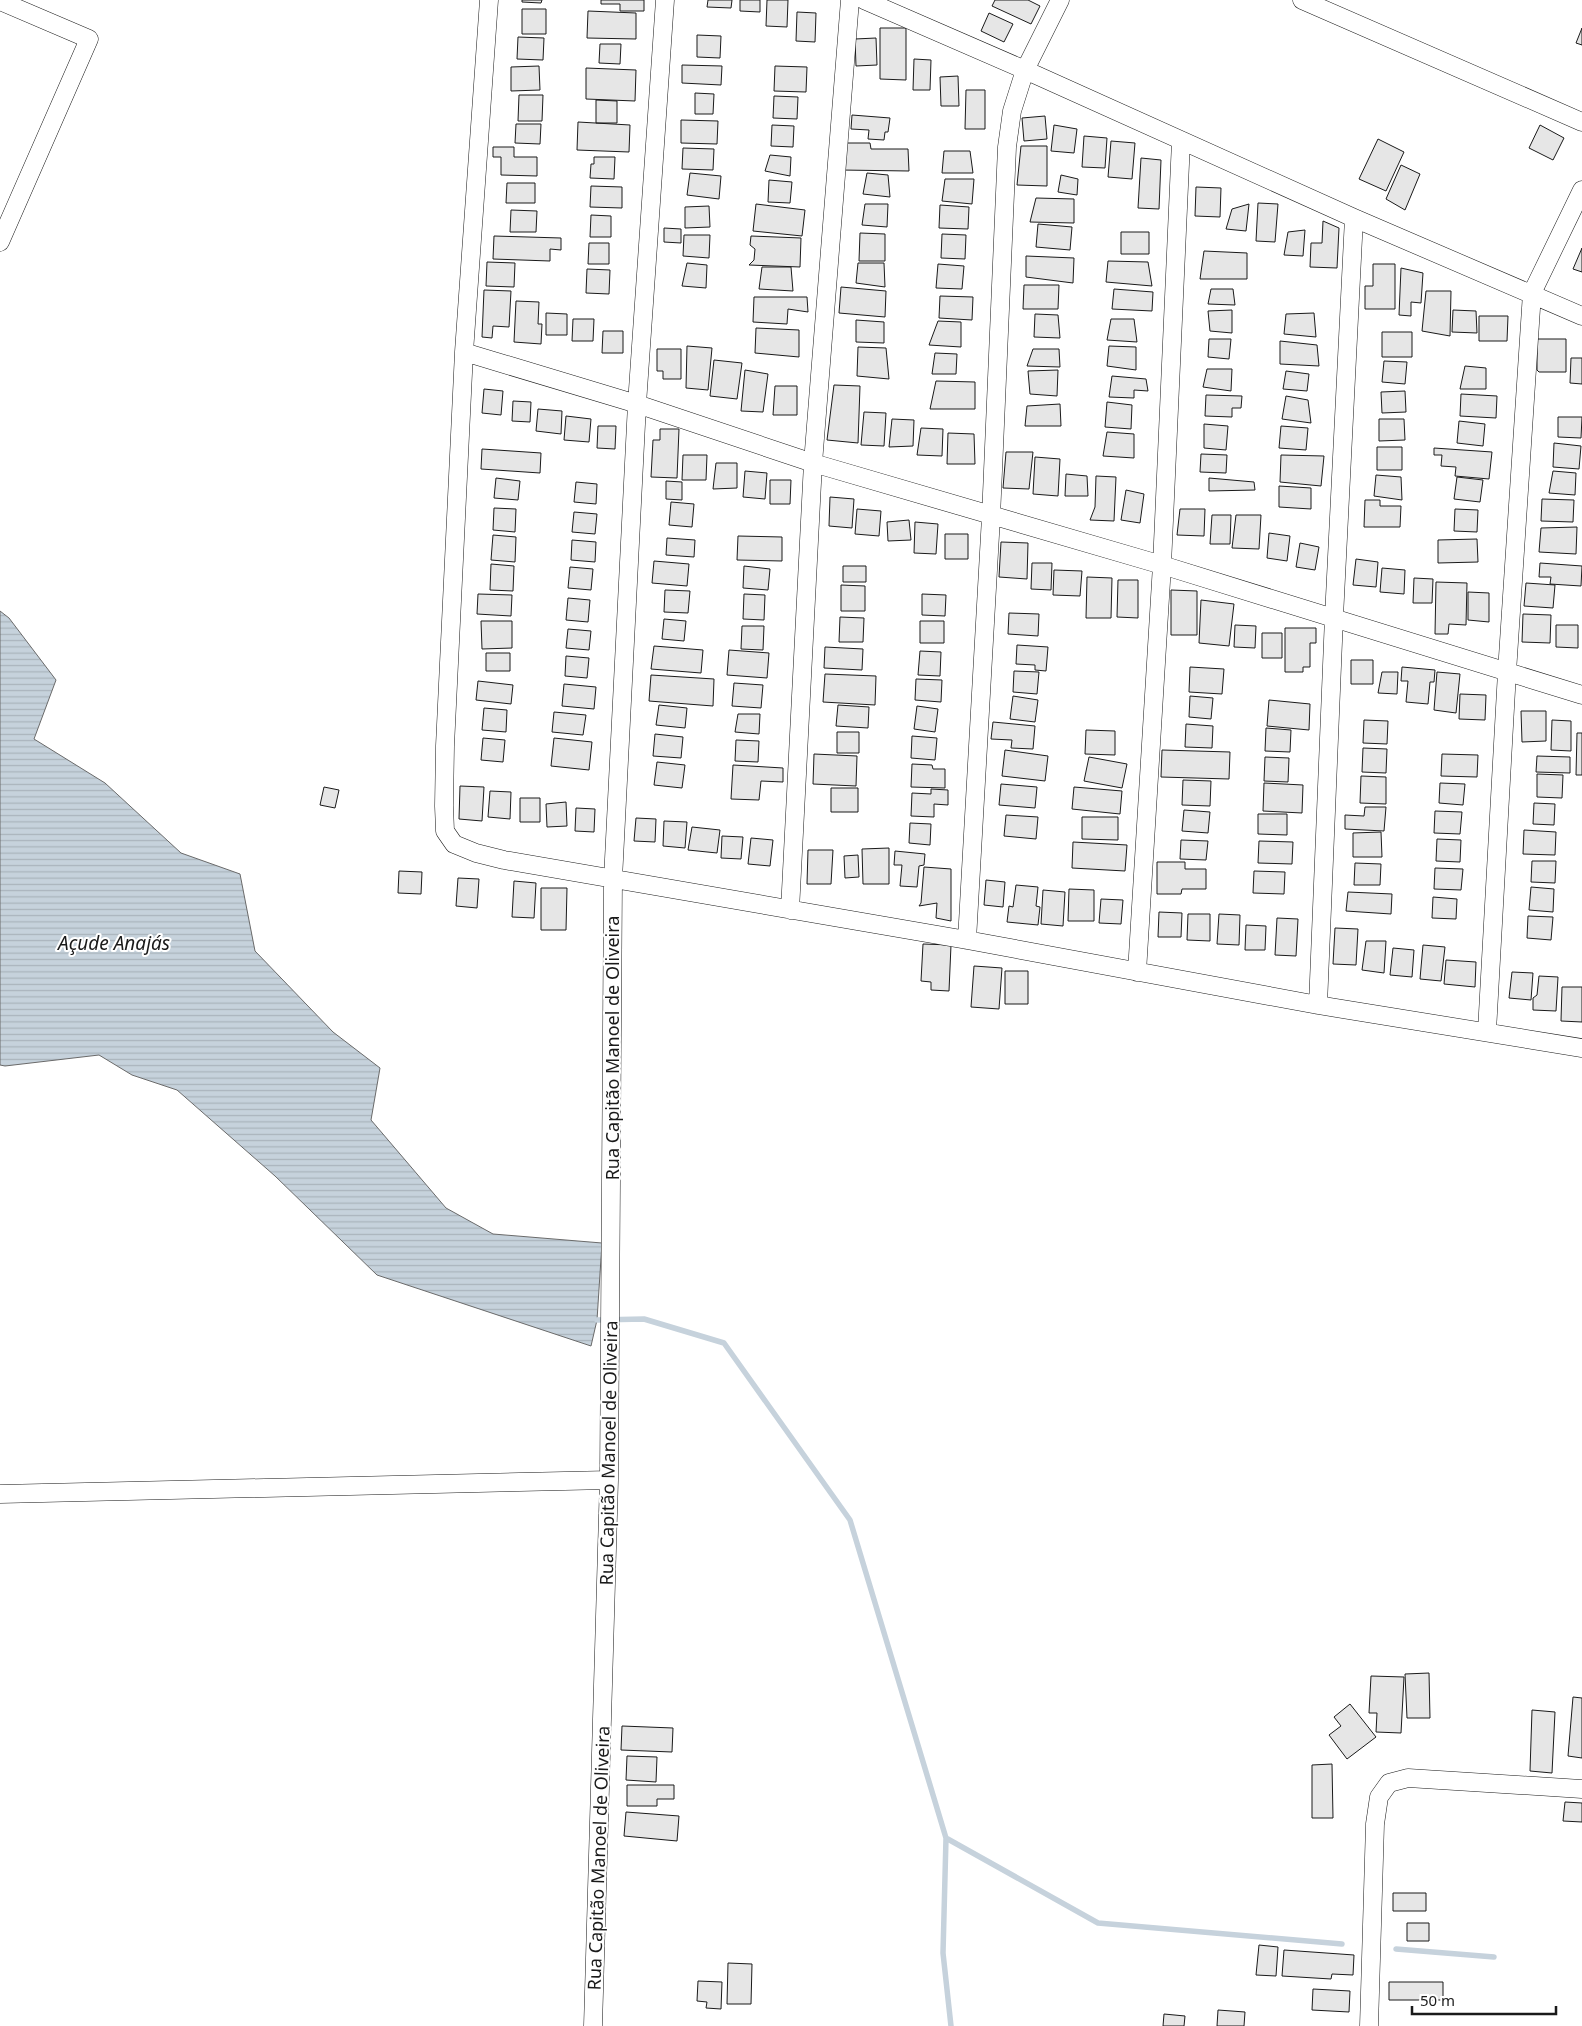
<svg xmlns="http://www.w3.org/2000/svg" width="1582" height="2026" viewBox="0 0 1582 2026" font-family="'Noto Sans',sans-serif">
<style>
.water{fill:url(#water-rules);stroke:#6a6a6a}
.lines{fill:none;stroke-linecap:round;stroke-linejoin:round}
.stream{stroke:#c6d2dc;stroke-width:5.5}
.building{fill:#e6e6e6;stroke:#1a1a1a}
.minor-casing{stroke:#1a1a1a;stroke-width:19}
.minor{stroke:#fff;stroke-width:18}
.labels{text-anchor:middle;dominant-baseline:central;stroke-width:4;stroke-linejoin:round;paint-order:stroke}
.street-label{font-size:18px;fill:#1a1a1a;stroke:#fff}
.water-label{font-size:19px;font-style:italic;fill:#1a1a1a;stroke:#fff}
</style>
<defs>
<pattern id="water-rules" width="6" height="5" patternUnits="userSpaceOnUse" patternTransform="scale(1.25)"><rect width="6" height="5" fill="#c6d2dc"/><path d="M0 2.5h6" fill="none" stroke="#aab4bc"/></pattern>
</defs>
<rect width="100%" height="100%" fill="#fff"/>
<path class="water" d="M0,611L9,618L56,680L34,739L105,783L181,853L240,874L255,951L333,1032L380,1068L371,1120L446,1208L493,1234L602,1243L597,1320L591,1346L377,1275L275,1176L177,1090L132,1075L99,1055L5,1066L0,1065Z"/>
<g class="lines">
<path class="stream" d="M597,1320L644,1319L724,1343L850,1520L946,1838L1098,1923L1342,1944
M946,1838L943,1953L951,2026
M1396,1949L1494,1957"/>
</g>
<path class="building" d="M522,0H542L541,3L522,2Z
M601,0H644V11H620V4H601Z
M708,0H732L731,8L707,7Z
M740,0H760V12L740,11Z
M767,0H788L787,27L766,26Z
M995,0H1028L1040,6L1031,24L992,6Z
M522,9H546V34H522Z
M588,11L636,13V39L587,38Z
M797,12L816,13L815,42L796,41Z
M989,13L1013,24L1004,42L981,31Z
M880,28H906V80L880,79Z
M1582,28V45L1576,43Z
M697,35L721,36L720,58L697,57Z
M518,37L544,38L543,60L517,59Z
M876,38L877,65L856,66L855,39Z
M600,44H621L620,64L599,63Z
M914,59L931,60L930,90H913Z
M682,65L722,66L721,85L682,83Z
M539,66L540,90L511,91V67Z
M775,66L807,67L806,92L774,91Z
M586,68L636,70L635,101L586,99Z
M958,76L959,106H941L940,77Z
M966,90H985V129H965Z
M695,93L714,94L713,114H695Z
M519,95H543L542,121H518Z
M774,96L798,97L797,119L773,118Z
M596,100L617,101V123H596Z
M852,115L890,118L888,132H885L884,140L868,139L869,130L851,129Z
M1045,116L1047,139L1024,141L1022,118Z
M681,120L718,121L717,144L681,143Z
M578,122L630,125L629,152L577,150Z
M516,124H541L540,144L515,143Z
M772,125L794,126L793,147L771,146Z
M1054,125L1077,129L1074,153L1051,151Z
M1540,125L1564,138L1553,160L1529,148Z
M1084,136L1107,138L1105,168L1082,167Z
M1378,139L1404,152L1386,191L1359,179Z
M1111,141L1135,143L1132,179L1108,177Z
M844,143H870L871,149H908L909,171L841,170Z
M1021,146H1047V186L1017,185Z
M493,147H514V157H537V176L501,175V157H493Z
M683,148L714,149L713,170L682,169Z
M944,151H970L973,173H942Z
M770,155L791,157L790,176L765,171Z
M594,157H615L614,179L590,178L591,164H594Z
M1141,158L1161,160L1159,209L1138,208Z
M1401,165L1420,174L1405,210L1386,199Z
M690,173L721,176L719,199L687,195Z
M867,173L888,175L890,197L863,194Z
M1061,175L1078,179L1077,195L1058,192Z
M945,179H974L972,204L942,201Z
M769,180L792,182L790,203L768,202Z
M507,183H535V203H506Z
M591,186L622,187V208L590,207Z
M1196,187L1221,188L1220,217L1195,216Z
M1036,198L1074,199V223L1030,222Z
M1258,203L1278,204L1275,242L1256,241Z
M756,204L805,210L802,236L753,231Z
M865,204H888L887,227L862,225Z
M1249,204L1246,231L1226,229L1232,209Z
M940,205L969,207L968,229L939,228Z
M709,206L710,227L685,228V207Z
M511,210L537,211L536,232H510Z
M591,215L611,216V237H590Z
M1323,221L1339,228L1337,268L1310,267L1311,243H1322Z
M1038,224L1072,227L1070,250L1036,247Z
M664,228L681,229V243L664,242Z
M1305,230L1303,256L1284,255L1288,232Z
M1121,232H1149V254H1121Z
M860,233L885,234V261H859Z
M942,234L966,235L965,259L941,258Z
M684,235H710L709,258L683,256Z
M494,236L561,238V250L550,249V261L493,259Z
M751,236L801,238L800,267L749,265L754,260L755,249L750,245Z
M589,243H609V264H588Z
M1582,248V272L1573,269Z
M1204,251L1247,253V279H1200Z
M1026,256L1074,258L1073,283L1026,277Z
M1108,261L1148,262L1152,286L1106,282Z
M487,262L515,263L514,287L486,286Z
M687,263L707,265L706,288L682,286Z
M858,263H884L885,287L856,283Z
M938,264L964,266L962,289L936,288Z
M1373,264H1395V309H1365V286H1373Z
M762,267H791L793,291L759,289Z
M1401,268L1423,273L1421,303L1411,302V316L1399,315Z
M587,269L610,270L609,294L586,293Z
M1024,285H1059L1058,309H1023Z
M841,287L886,291L885,317L839,313Z
M1114,289L1153,292L1152,311L1112,309Z
M1211,289H1233L1235,305L1208,304Z
M484,290L511,291L509,327L493,326L492,338L482,337Z
M1426,291H1451L1450,336L1422,331Z
M940,296L973,297L972,320L939,318Z
M754,297H807L808,312L788,309L787,324L753,322Z
M516,301L539,302L538,324H542L541,344L514,342Z
M1232,310V333L1210,331L1208,311Z
M1453,310L1476,311L1477,333L1452,332Z
M546,313L567,314V335H546Z
M1314,313L1316,337L1284,334L1286,314Z
M1035,314L1058,315L1060,338L1034,337Z
M1479,316H1508L1507,341H1479Z
M573,319H594L593,341H572Z
M1111,319H1134L1137,342L1107,340Z
M856,320L884,322V343L856,342Z
M938,321L961,322V347L929,345Z
M756,328L799,330V357L755,353Z
M603,331H623V353H602Z
M1382,332H1412V357H1382Z
M1209,339H1231L1229,359L1208,357Z
M1537,339H1566V372H1539L1537,370Z
M1280,341L1317,345L1319,366L1280,364Z
M687,346L712,348L708,390L686,388Z
M1109,346L1136,347V370L1107,366Z
M858,347L886,348L889,379L857,376Z
M657,349H681V379H663V371H657Z
M1033,349H1059L1060,367L1027,366Z
M935,353L957,354L956,374H932Z
M1571,358H1582V384L1570,383Z
M714,360L742,363L737,399L710,396Z
M1384,361L1407,362L1405,384L1382,382Z
M1465,366L1486,368V389H1460Z
M1207,369H1232L1231,391L1203,387Z
M745,370L768,374L763,412L741,411Z
M1058,370L1057,396L1030,394L1028,371Z
M1286,371L1309,374L1307,391L1283,389Z
M1112,376L1146,379L1148,391L1134,390V398L1109,397Z
M936,381L975,382V409H930Z
M834,385L860,386L858,443L827,440Z
M775,386H797V415H773Z
M484,389L503,391L501,415L482,413Z
M1405,391L1406,412L1382,413L1381,392Z
M1461,394L1497,396L1496,418L1460,416Z
M1206,395L1242,396L1241,408H1232V417L1205,416Z
M1286,396L1308,400L1311,423L1282,419Z
M513,401L531,402L530,422L512,421Z
M1107,402L1132,405L1131,429L1105,427Z
M1060,404L1061,426H1025L1027,406Z
M538,409L562,411L561,434L536,431Z
M864,412L886,413L884,446L861,445Z
M566,416L591,419L589,442L564,440Z
M1558,417H1582L1581,438L1558,437Z
M892,419L914,420L913,446L889,447Z
M1379,419H1404L1405,440L1379,441Z
M1459,421L1485,424L1483,446L1457,443Z
M1204,424L1228,426L1226,450L1204,448Z
M598,426H616L615,449L597,448Z
M1281,426L1308,428L1306,450L1279,448Z
M921,428L943,429L942,456L917,455Z
M660,429H679L677,478L651,477L653,440H660Z
M1107,432L1134,434V458L1103,456Z
M948,433L974,434L975,464H947Z
M1554,443L1581,446L1579,469L1553,467Z
M1377,447H1402V470H1377Z
M1434,448L1492,452L1489,479L1455,476L1456,467L1441,466L1442,455H1434Z
M482,449L541,453L540,473L481,469Z
M1006,452H1033L1029,489L1003,488Z
M1201,454L1227,455L1226,473L1200,472Z
M683,455H707L706,480H682Z
M1281,455L1324,456L1321,486L1280,482Z
M1035,457L1060,459L1058,496L1033,494Z
M716,463H737V488L713,489Z
M745,471L767,473L765,499L743,497Z
M1553,471L1576,473L1575,495L1549,493Z
M1066,474L1087,476L1088,496H1065Z
M1376,475L1401,477L1402,500L1374,496Z
M1096,476L1116,477L1114,521L1090,520L1095,507Z
M1457,477L1483,480L1480,502L1454,499Z
M496,478L520,481L518,500L494,498Z
M1209,478L1254,482L1255,490L1209,491Z
M770,480H791L790,504H770Z
M666,481L682,482V500L666,499Z
M576,482L597,484L596,504L574,502Z
M1279,486L1311,488V509L1279,507Z
M1126,490L1144,494L1140,523L1121,520Z
M830,497L854,499L852,528L829,526Z
M1542,499L1574,500L1573,522L1541,521Z
M1365,500H1380V506H1401L1400,527H1364Z
M671,502L694,504L692,527L669,525Z
M494,508L516,509L515,532L493,530Z
M857,509L881,511L879,536L855,534Z
M1180,509H1205L1204,536L1177,535Z
M1455,509L1478,510L1477,532L1454,531Z
M574,512L597,514L595,534L572,532Z
M1212,515H1231L1230,544H1210Z
M1236,515H1261L1259,549L1232,548Z
M909,520L911,540L888,541L887,522Z
M915,522L938,524L936,554L914,553Z
M1577,527L1576,554L1539,552L1541,528Z
M1269,533L1290,536L1287,561L1267,558Z
M945,534H968V559H945Z
M493,535L516,537L515,562L491,560Z
M738,536L782,537V561L737,560Z
M667,538L695,540L694,557L666,555Z
M1477,539L1478,562L1438,563V540Z
M572,540L596,542L595,562L571,560Z
M1001,542L1028,543L1027,579L999,577Z
M1300,543L1319,547L1315,570L1296,567Z
M1356,559L1378,562L1376,587L1353,585Z
M654,561L689,564L687,586L652,583Z
M1032,563H1052L1051,590L1031,589Z
M1540,563L1582,566L1581,586L1550,584L1551,577H1539Z
M491,564L514,566L513,591L490,590Z
M744,566L770,569L768,590L743,588Z
M843,566H866V582H843Z
M570,567L593,569L591,590L568,588Z
M1382,568L1405,570L1404,594L1380,592Z
M1054,570L1082,571L1080,596L1053,595Z
M1087,577L1112,578L1111,618H1086Z
M1414,578L1433,579L1432,603H1413Z
M1118,580H1138V618L1117,617Z
M1436,582L1467,583L1466,625L1449,624L1448,634H1435Z
M1526,583L1555,585L1553,608L1524,606Z
M841,585L865,586V611H841Z
M665,590L690,591L688,613L664,612Z
M1171,590L1197,591V635H1171Z
M1468,592L1489,593V622L1468,620Z
M478,594L512,595L511,616L477,614Z
M744,594L765,595L764,620L743,619Z
M922,594L946,595L945,616L922,615Z
M568,598L590,600L588,622L566,620Z
M1201,600L1234,604L1229,646L1199,643Z
M1009,613L1039,614L1038,636L1008,634Z
M1523,614L1551,615L1550,643L1522,642Z
M840,617L864,618L863,642H839Z
M664,619L686,621L684,641L662,639Z
M481,621H512V648L482,649Z
M920,621H944V643H920Z
M1235,625L1256,626L1255,648L1234,647Z
M1556,625H1578V648L1556,647Z
M742,626H764L763,650L741,649Z
M1285,628H1316V643H1310V667H1303V672H1285Z
M568,629L591,631L589,650L566,648Z
M1262,633H1282V658H1262Z
M1017,645L1048,647L1046,671L1035,670V665L1016,664Z
M654,646L703,650L701,673L651,669Z
M825,647L863,649L862,670L824,668Z
M729,650L769,653L767,678L727,675Z
M920,651L941,652L940,676L918,675Z
M486,653H510V671H486Z
M566,656L589,658L587,678L565,676Z
M1351,660H1373V684H1351Z
M1190,667L1224,669L1222,694L1189,692Z
M1402,667L1435,670L1434,682H1430L1428,704L1406,702L1408,681H1401Z
M1014,671L1039,672L1037,694L1013,692Z
M1382,672H1398L1397,694L1378,693Z
M1437,672L1460,674L1456,713L1434,710Z
M825,674L876,676L875,705L823,702Z
M651,675L714,679L713,706L649,701Z
M916,679L942,680L941,702L915,700Z
M478,681L513,685L511,704L476,700Z
M734,683L763,685L761,708L732,706Z
M564,684L596,687L594,709L562,706Z
M1460,694L1486,695L1485,720L1459,719Z
M1013,696L1038,700L1035,722L1010,719Z
M1190,696L1213,698L1211,719L1189,717Z
M1269,700L1310,704L1309,730L1267,726Z
M659,705L687,708L685,728L656,725Z
M838,705L869,707L868,728L836,726Z
M917,706L938,709L935,732L914,729Z
M484,708L507,710L506,732L482,730Z
M1521,711H1546V741L1522,742Z
M554,712L586,715L583,735L552,732Z
M738,714H760L759,734L735,732Z
M1364,720L1388,721L1387,744L1363,743Z
M1552,720L1571,721V751L1551,750Z
M993,722L1035,726L1033,749L1011,748L1012,740L991,739Z
M1186,724L1213,726L1212,748L1185,747Z
M1266,728L1291,730L1290,752L1265,751Z
M1086,730L1115,731V755L1085,754Z
M837,732H859V753H837Z
M1577,733H1582V775H1576Z
M655,734L683,737L681,758L653,756Z
M912,736L937,738L935,760L911,758Z
M483,738L505,740L503,762L481,760Z
M554,738L592,742L589,770L551,766Z
M736,740L759,741L758,762L735,761Z
M1363,748L1387,749L1386,773L1362,772Z
M1005,750L1048,756L1045,781L1002,776Z
M1162,750L1230,752L1229,779L1161,777Z
M814,754L857,756L856,786L813,784Z
M1442,754L1478,755L1477,777L1441,776Z
M1537,756L1570,757V773L1536,772Z
M1089,757L1127,764L1122,788L1084,781Z
M1265,757L1289,758L1288,782L1264,781Z
M657,762L685,765L682,788L654,785Z
M912,764L932,765L933,769H945V788L911,787Z
M733,765L783,768V782L761,781L759,800L731,799Z
M1537,774L1563,775L1562,798L1537,797Z
M1361,776L1386,777V804L1360,803Z
M1183,780L1211,781L1210,806L1182,805Z
M1264,783L1303,785L1302,813L1263,811Z
M1440,783L1465,784L1463,805L1439,803Z
M1001,784L1037,787L1035,808L999,805Z
M460,786L484,787L482,821L459,819Z
M324,787L339,790L335,808L320,805Z
M1074,787L1122,791L1120,814L1072,809Z
M831,788H858V812H831Z
M931,789L948,790V805L934,804V817L911,816L912,793L931,794Z
M490,791L511,792L510,819L488,817Z
M520,798H540V822H520Z
M566,802L567,826L547,827L546,804Z
M1534,803L1555,804L1554,825L1533,824Z
M1365,807H1386L1384,831L1345,829V815L1364,816Z
M576,808L595,809L594,832L575,831Z
M1184,810L1210,812L1208,833L1182,831Z
M1435,811L1462,812L1460,834L1434,833Z
M1258,814H1287V835L1258,834Z
M1006,815L1038,817L1036,839L1004,836Z
M1082,817H1118V840L1082,839Z
M636,818L656,819L655,842L634,841Z
M664,821L687,822L685,848L663,846Z
M910,823L931,824L930,845L909,843Z
M692,827L720,830L717,853L688,850Z
M1524,830L1556,832L1555,855L1523,854Z
M1381,832L1382,857H1353V833Z
M722,836L743,837L741,859L721,858Z
M751,838L773,840L770,866L748,864Z
M1437,839L1461,840L1460,862L1436,861Z
M1181,840L1208,841L1206,860L1180,859Z
M1259,841L1293,842L1292,864L1258,863Z
M1073,842L1127,845L1125,871L1072,868Z
M889,848V884H863L862,849Z
M808,850H833L831,884H807Z
M895,851L925,854L924,865L919,866L917,887L900,886L902,865H894Z
M858,855L859,877L845,878L844,856Z
M1532,861H1556L1555,883L1531,882Z
M1157,862H1185V869H1206V889H1182L1181,894H1157Z
M1355,863L1381,864L1380,885H1354Z
M924,867L951,869V921L936,918L937,903L919,906L921,903Z
M1435,868L1463,869L1461,890L1434,889Z
M399,871L422,872L421,894L398,893Z
M1254,871L1285,872L1284,894L1253,893Z
M458,878L479,879L477,908L456,906Z
M986,880L1005,882L1003,907L984,905Z
M514,881L536,883L534,918L512,917Z
M1016,885L1038,887L1036,906L1040,907L1038,925L1007,922L1009,906L1013,907Z
M1531,887L1554,889L1553,912L1529,910Z
M541,888H567L566,930H541Z
M1069,889L1094,890V921H1068Z
M1043,890L1065,892L1063,926L1041,924Z
M1348,892L1392,894L1391,914L1346,911Z
M1433,897L1457,899L1456,919L1432,918Z
M1101,899L1123,900L1121,924L1099,923Z
M1159,912L1182,913L1181,937H1158Z
M1188,914H1210V941L1187,940Z
M1219,914L1240,915L1239,945L1217,944Z
M1528,916L1553,917L1551,940L1527,938Z
M1277,918L1298,919L1296,956L1275,955Z
M1246,925L1266,926L1265,950H1245Z
M1335,928L1358,929L1356,965L1333,964Z
M1366,941H1386L1384,973L1362,970Z
M923,944L951,945L949,991L931,990V982L921,981Z
M1423,945L1445,947L1441,981L1420,979Z
M1393,948L1414,950L1412,977L1390,975Z
M1446,960L1476,962L1475,987L1444,984Z
M974,966L1002,968L999,1009L971,1007Z
M1005,971H1028V1004H1005Z
M1512,972L1533,973L1531,1000L1509,998Z
M1539,976L1558,977L1556,1011L1533,1010V998L1537,995Z
M1562,987H1582V1022L1561,1021Z
M1429,1673L1430,1718H1407L1405,1674Z
M1371,1676L1404,1677L1401,1733L1376,1732L1377,1713H1369Z
M1573,1697L1582,1698V1758L1568,1756Z
M1350,1704L1376,1737L1347,1759L1329,1735L1341,1726L1334,1717Z
M1532,1710L1555,1712L1552,1773L1530,1771Z
M622,1726L673,1728L672,1752L621,1750Z
M627,1756L657,1757L656,1782L626,1780Z
M1332,1764L1333,1818H1312V1765Z
M627,1785H674V1799H657V1806H627Z
M1565,1802L1582,1803V1822L1563,1821Z
M626,1812L679,1816L677,1841L624,1836Z
M1393,1893H1426V1911H1393Z
M1407,1923H1429V1941H1407Z
M1259,1945L1278,1947L1276,1976L1256,1975Z
M1284,1950L1354,1955L1353,1975L1332,1974L1331,1979L1282,1976Z
M728,1963L752,1964L751,2004H727Z
M698,1981L722,1982L721,2009L706,2008L707,2002L697,2001Z
M1389,1982H1443V2000H1389Z
M1313,1989L1350,1991L1349,2012L1312,2010Z
M1218,2010L1245,2012L1244,2026H1217Z
M1164,2014L1185,2016L1184,2026H1163Z"/>
<g class="lines">
<defs>
<path id="minor" d="M489,0L464,352L445,746L444,806L445,831L454,844L476,853L504,860L967,940L1318,1005L1582,1048
M864,0L1025,70L1354,218L1582,316
M1302,0L1582,122
M0,1L89,39L0,242
M464,352L637,404L813,463L1162,565L1582,695
M790,910L813,463L850,0
M967,940L991,517L1007,147L1012,111L1025,70L1060,0
M1137,972L1162,565L1181,141
M1318,1005L1334,617L1354,218
M1487,1031L1507,672L1532,293L1582,190
M0,1494L609,1480
M593,2026L609,1480L613,879L637,404L665,0
M1369,2026L1375,1824L1379,1797L1389,1783L1408,1778L1582,1789"/>
</defs>
<use href="#minor" class="minor-casing"/>
<use href="#minor" class="minor"/>
</g>
<g class="labels">
<g class="street-label">
<text transform="translate(612 1048) rotate(-90)">Rua Capitão Manoel de Oliveira</text>
<text transform="translate(608 1453) rotate(-89)">Rua Capitão Manoel de Oliveira</text>
<text transform="translate(598 1858) rotate(-88)">Rua Capitão Manoel de Oliveira</text>
</g>
<g class="water-label">
<text x="114" y="943">Açude Anajás</text>
</g>
</g>
<path d="M1412 2006v8h144v-8" fill="none" stroke="#1a1a1a" stroke-width="2.5"/>
<text x="1420" y="2006" font-size="15" fill="#1a1a1a" stroke="#ffffff" stroke-width="4" paint-order="stroke">50 m</text>
</svg>
